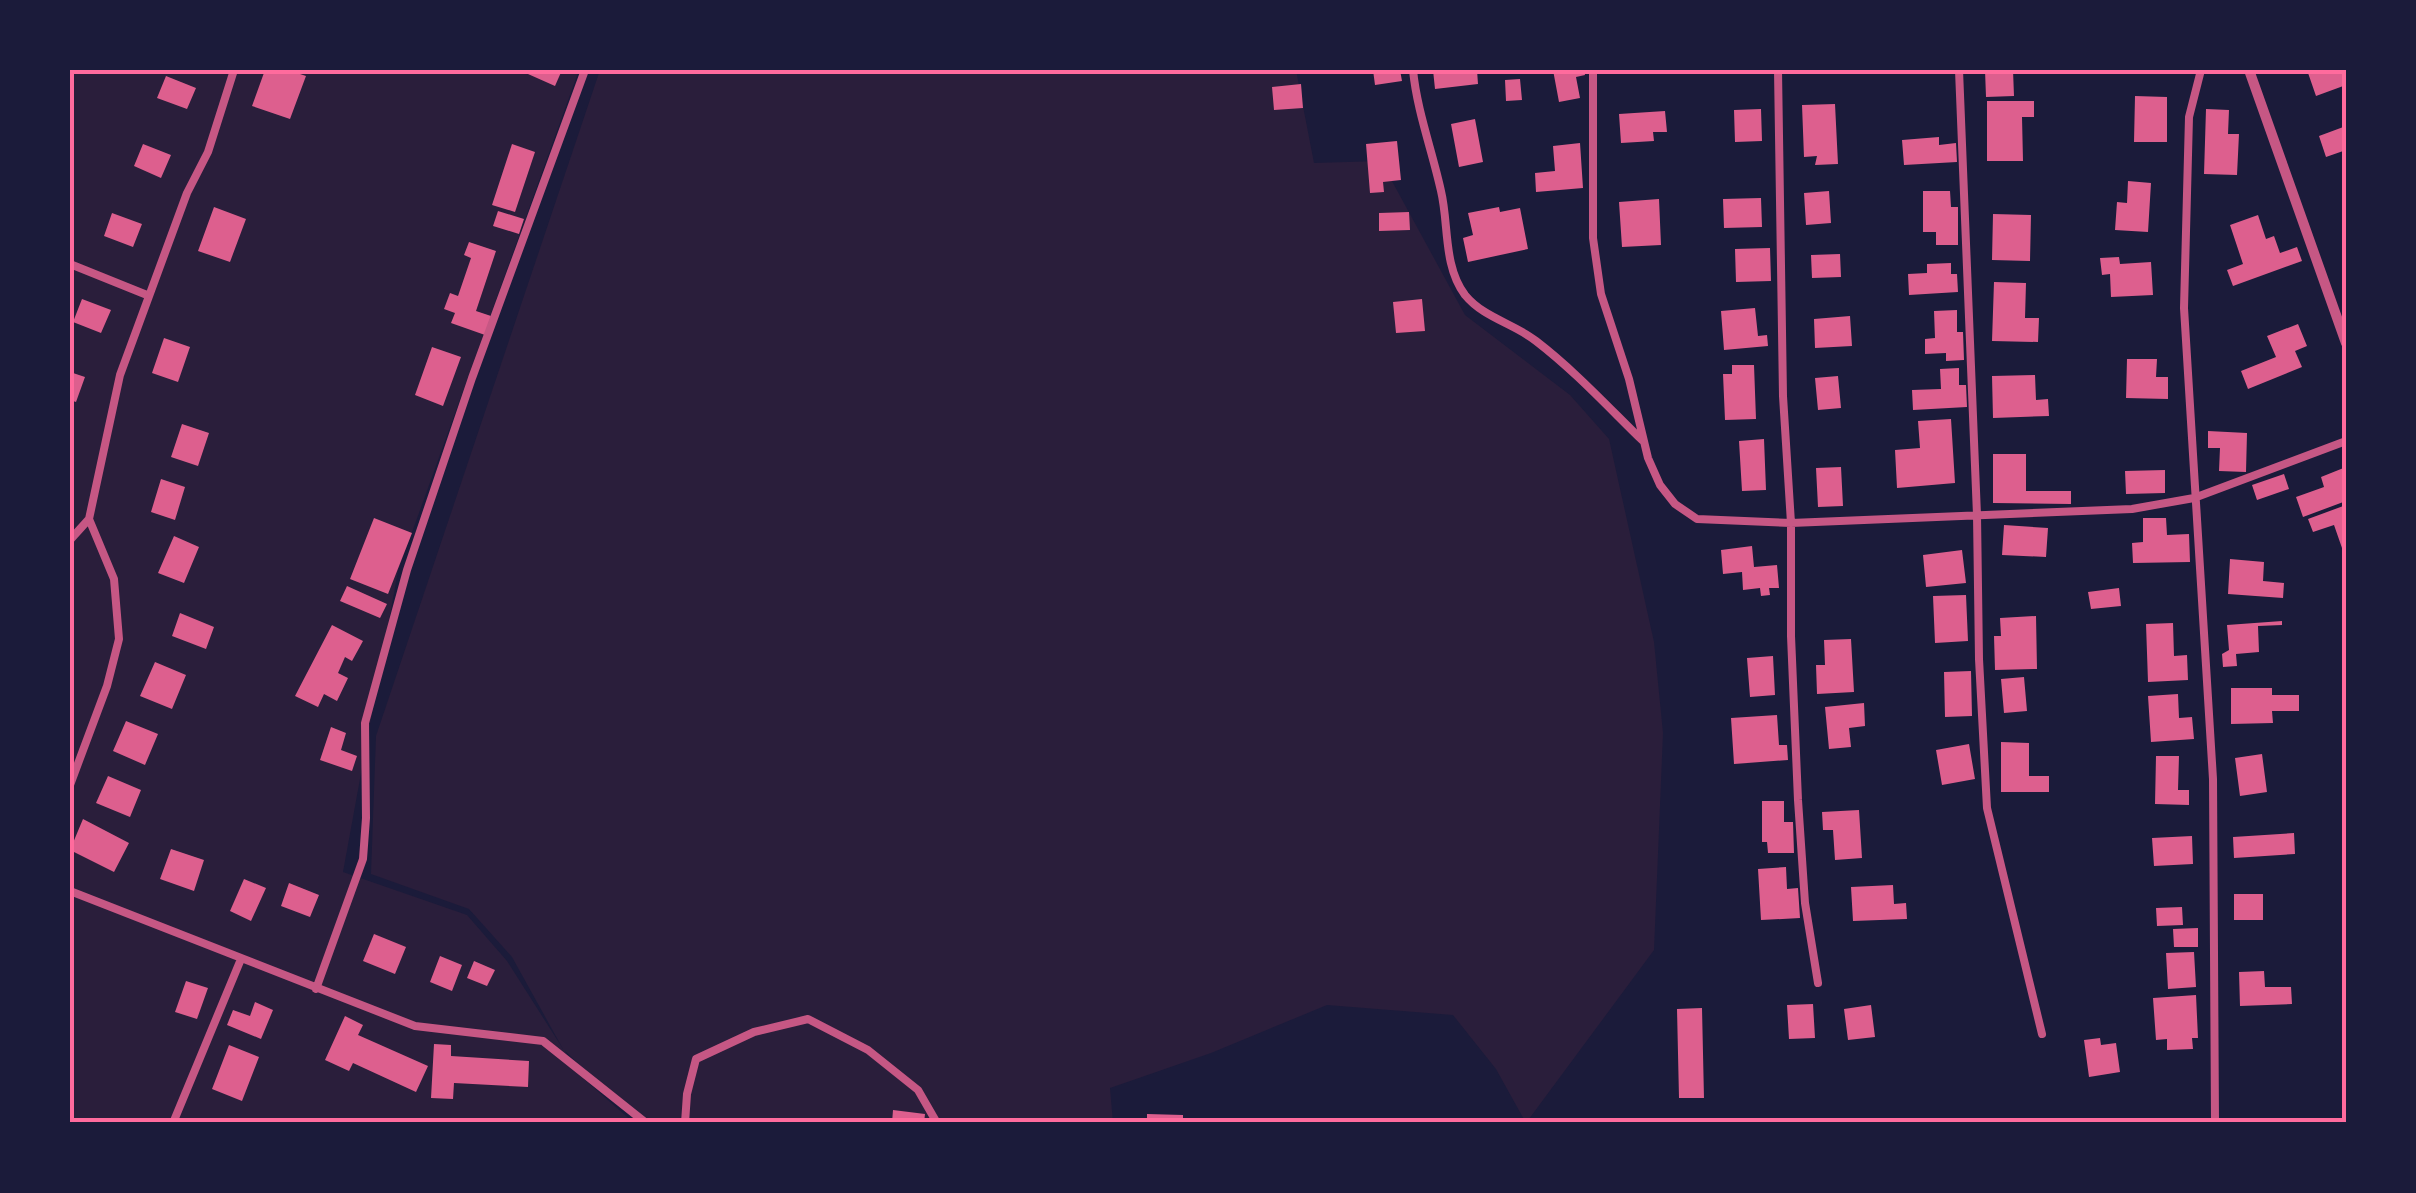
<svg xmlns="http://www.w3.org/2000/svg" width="2416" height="1193" viewBox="0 0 2416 1193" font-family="Inter,sans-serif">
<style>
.green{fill:#2a1e3b}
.building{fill:#dd5f8e}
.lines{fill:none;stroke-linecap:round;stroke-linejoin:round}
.minor{stroke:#c65784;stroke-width:8}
.tertiary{stroke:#c65784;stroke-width:10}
.neatline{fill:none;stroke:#ff6b9d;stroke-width:4}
</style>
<rect width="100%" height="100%" fill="#1b1b3a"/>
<path class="green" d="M70,70H579L398,571L343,872L467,915L507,961L563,1049L512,957L469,909L371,874L376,736L600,70H1296L1314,163L1381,161L1465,315L1570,395L1609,439L1654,642L1663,733L1654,950L1526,1123L1496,1069L1453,1015L1327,1005L1211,1053L1110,1088L1113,1123H639L565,1051L577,1073L634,1123H70Z"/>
<path class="building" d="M265,70H288L306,76L290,119L252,106Z
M519,70H562L555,86Z
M1373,70H1400L1402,81L1375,85Z
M1433,70H1477L1478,84L1435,89Z
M1553,70H1584L1585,75L1576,77L1580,98L1559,102Z
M1985,70H2013L2014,96L1986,97Z
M2307,70H2346V85L2316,96Z
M166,76L196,88L187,109L157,98Z
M1520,79L1522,100L1506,101L1505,80Z
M1301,84L1303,108L1274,110L1272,87Z
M2135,96L2167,97V142H2134Z
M1987,101H2034V117H2022L2023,161H1987Z
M1835,104L1838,164L1815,165L1817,156L1804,157L1802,105Z
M1761,109L1762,141L1735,142L1734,110Z
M2206,109L2229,110L2228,134H2239L2237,175L2204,174Z
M1665,111L1667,132H1653L1654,141L1621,143L1619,114Z
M1475,119L1483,162L1459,167L1451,124Z
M2346,126V150L2326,157L2319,136Z
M1939,137V145L1956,143L1957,162L1904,165L1902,140Z
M1397,141L1401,180L1383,182L1384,192L1370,193L1366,144Z
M1580,143L1583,188L1536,192L1535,173L1555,171L1553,146Z
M143,144L171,155L161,178L134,166Z
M512,144L535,152L515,212L492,205Z
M2128,181L2151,183L2148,232L2115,230L2117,202L2127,203Z
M1829,191L1831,223L1806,225L1804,193Z
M1923,191H1950L1951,207H1958V245H1936V232H1923Z
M1761,198L1762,227L1724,228L1723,199Z
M1659,199L1661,245L1622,247L1619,202Z
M214,207L246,219L230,262L198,251Z
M1499,207L1500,212L1520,208L1528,249L1468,262L1463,238L1473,235L1468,213Z
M498,211L524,219L519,234L493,226Z
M1409,212L1410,230L1379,231V213Z
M112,213L142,224L133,247L104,236Z
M1993,214L2031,215L2030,261L1992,260Z
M2258,215L2266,239L2274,236L2280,253L2297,247L2302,261L2233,286L2227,270L2243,264L2230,225Z
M469,242L496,251L476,311L491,316L485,335L451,323L455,313L444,309L450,293L458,296L471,258L464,255Z
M1770,248L1771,281L1736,282L1735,249Z
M1840,254L1841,277L1812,278L1811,255Z
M2119,257L2120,264L2151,262L2153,295L2111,297L2110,274L2102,275L2100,258Z
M1951,263V274H1957L1958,292L1909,295L1908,274L1927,273V264Z
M1994,282L2026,283L2025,318H2039L2038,342L1992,341Z
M82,299L111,310L101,333L73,322Z
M1422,299L1425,331L1396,333L1393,302Z
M1755,308L1758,336L1767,335L1768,346L1724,350L1721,311Z
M1957,310V332H1963L1964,360L1946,361V353L1925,354V339L1935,338L1934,311Z
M1850,316L1852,346L1815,348L1814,319Z
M2298,324L2307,346L2295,351L2302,367L2248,389L2241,371L2276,357L2267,336Z
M164,338L190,347L178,382L152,373Z
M432,347L461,357L443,406L415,395Z
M2127,359H2157L2156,377H2168V399L2126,398Z
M1732,365H1754L1756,419L1725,420L1723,374H1732Z
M1959,368V385H1966L1967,407L1913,410L1912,390L1941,389L1940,369Z
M70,372L85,377L76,402L70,400Z
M2035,375L2036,400L2048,399L2049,416L1993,418L1992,376Z
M1838,376L1841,408L1818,410L1815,378Z
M1951,419L1955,483L1897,488L1895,450L1920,448L1918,421Z
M182,424L209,433L198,466L171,457Z
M2208,431L2247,433L2246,472L2219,471L2220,448H2208Z
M1764,439L1766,490L1742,491L1739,441Z
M1993,454H2026V491H2071V504L1993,503Z
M1841,467L1843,506L1818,507L1816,468Z
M2346,467V501L2303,517L2296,497L2324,487L2321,477Z
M2165,470V493L2126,494L2125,471Z
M2284,474L2289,489L2257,500L2252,485Z
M161,479L185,487L175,520L151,512Z
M2346,505V546L2342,548L2334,525L2313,532L2308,519Z
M374,518L412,533L388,594L350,579Z
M2143,518H2166L2167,535L2189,534L2190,562L2133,563L2132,543L2143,542Z
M2004,525L2048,528L2046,557L2002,555Z
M174,536L199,547L184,583L158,573Z
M1752,546L1754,567L1777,565L1779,588H1769L1770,595L1761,596L1760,588L1743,590L1742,572L1723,574L1721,550Z
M1962,550L1966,583L1926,587L1923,555Z
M2230,559L2264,562L2263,581L2284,583L2283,598L2228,594Z
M347,586L387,604L380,618L340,601Z
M2119,588L2121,606L2091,609L2088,592Z
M1966,595L1968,641L1935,643L1933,596Z
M180,613L214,627L206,649L172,636Z
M2036,616L2037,669L1995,670L1994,636H2001L2000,618Z
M2282,621V625L2258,626L2259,652L2236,654L2237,666L2223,667L2222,654L2229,650L2227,625Z
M2173,623L2174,656L2187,655L2188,680L2148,682L2146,624Z
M332,625L363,641L352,661L345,657L338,673L348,678L337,701L324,694L318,707L295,696Z
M1851,639L1854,692L1817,694L1816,665H1825L1824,640Z
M1773,656L1775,695L1750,697L1747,658Z
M155,662L186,675L172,709L140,696Z
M1971,671L1972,716L1945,717L1944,672Z
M2024,677L2027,711L2004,713L2001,679Z
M2231,688H2272V695H2299V711H2272L2273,723L2231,724Z
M2178,694L2179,718L2192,717L2194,739L2151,742L2148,696Z
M1864,703L1865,726L1849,728L1851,747L1829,749L1825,707Z
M1777,715L1779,745H1787L1788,760L1734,764L1731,718Z
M126,721L158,734L145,765L113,751Z
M331,727L346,733L341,750L357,756L352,771L320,760Z
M2001,742L2029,743V776H2049V792H2001Z
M1969,744L1975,779L1942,785L1936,750Z
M2262,754L2267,792L2240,796L2235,758Z
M2156,756H2179L2178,790H2189V805L2155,804Z
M108,776L141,790L130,817L96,803Z
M1762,801H1784V822H1793L1794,853H1768L1767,842H1762Z
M1859,810L1862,858L1835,860L1833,830H1823L1822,812Z
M83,819L129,843L114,872L70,850Z
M2294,833L2295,854L2234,858L2233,837Z
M2192,836L2193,864L2154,866L2152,838Z
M171,849L204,860L194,891L160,879Z
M1786,867L1787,889L1798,888L1800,918L1761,920L1758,869Z
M244,879L266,888L251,921L230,911Z
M289,883L319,895L310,917L281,906Z
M1893,885L1894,904L1906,903L1907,919L1853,921L1851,887Z
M2234,894H2263V920H2234Z
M2182,907L2183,925L2157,926L2156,908Z
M2198,928V947H2174L2173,929Z
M374,934L406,947L395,974L363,961Z
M2194,952L2196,987L2168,989L2166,953Z
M440,956L462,965L452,991L430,982Z
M474,961L495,970L487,986L467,978Z
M2264,971L2265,987H2291L2292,1004L2240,1006L2239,972Z
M186,981L208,988L197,1019L175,1012Z
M2196,995L2198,1038H2192L2193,1049L2167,1050V1039L2156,1040L2153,998Z
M255,1002L273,1010L261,1039L227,1025L233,1010L250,1016Z
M1813,1004L1815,1038L1789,1039L1787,1005Z
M1871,1005L1875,1037L1848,1040L1844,1009Z
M1702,1008L1704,1098H1679L1677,1009Z
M345,1016L363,1025L358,1035L428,1066L416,1092L353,1063L349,1071L325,1060Z
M2100,1038L2101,1045L2116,1043L2120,1072L2089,1077L2084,1040Z
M434,1044L451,1045V1056L529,1061L528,1087L454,1083L453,1099L431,1098Z
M229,1045L259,1057L242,1101L212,1089Z
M893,1110L925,1114L924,1123H892Z
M1147,1114L1183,1115V1123H1147Z"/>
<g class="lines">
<path class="minor" d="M1413,70C1417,111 1432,150 1441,191C1449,224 1443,266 1465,295C1484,318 1513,323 1536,341C1575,371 1607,406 1643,441
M1593,70V238L1601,294L1629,379L1648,458L1660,485L1675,504L1697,519L1791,523L2132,509L2194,498L2346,441
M1778,70L1783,396L1791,523V636L1798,800L1805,903L1818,983
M1959,70L1977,515L1979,659L1987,808L2042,1034
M2201,70L2189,117L2184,308L2213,779L2215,1123
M70,264L147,295
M70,540L89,519
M70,785L107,686L119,639L114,579L89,519L120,375L187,193L208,152L234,70
M70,891L415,1026L543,1041L646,1123
M316,989L363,859L366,818L365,723L407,570L472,378L585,70
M173,1123L241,959
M685,1123L687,1094L696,1059L754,1032L808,1019L868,1050L918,1090L937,1123"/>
<path class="tertiary" d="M2249,70L2346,343"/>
</g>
<rect width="2416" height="1193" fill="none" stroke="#1b1b3a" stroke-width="145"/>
<rect x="72" y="72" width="2272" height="1048" class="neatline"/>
</svg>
